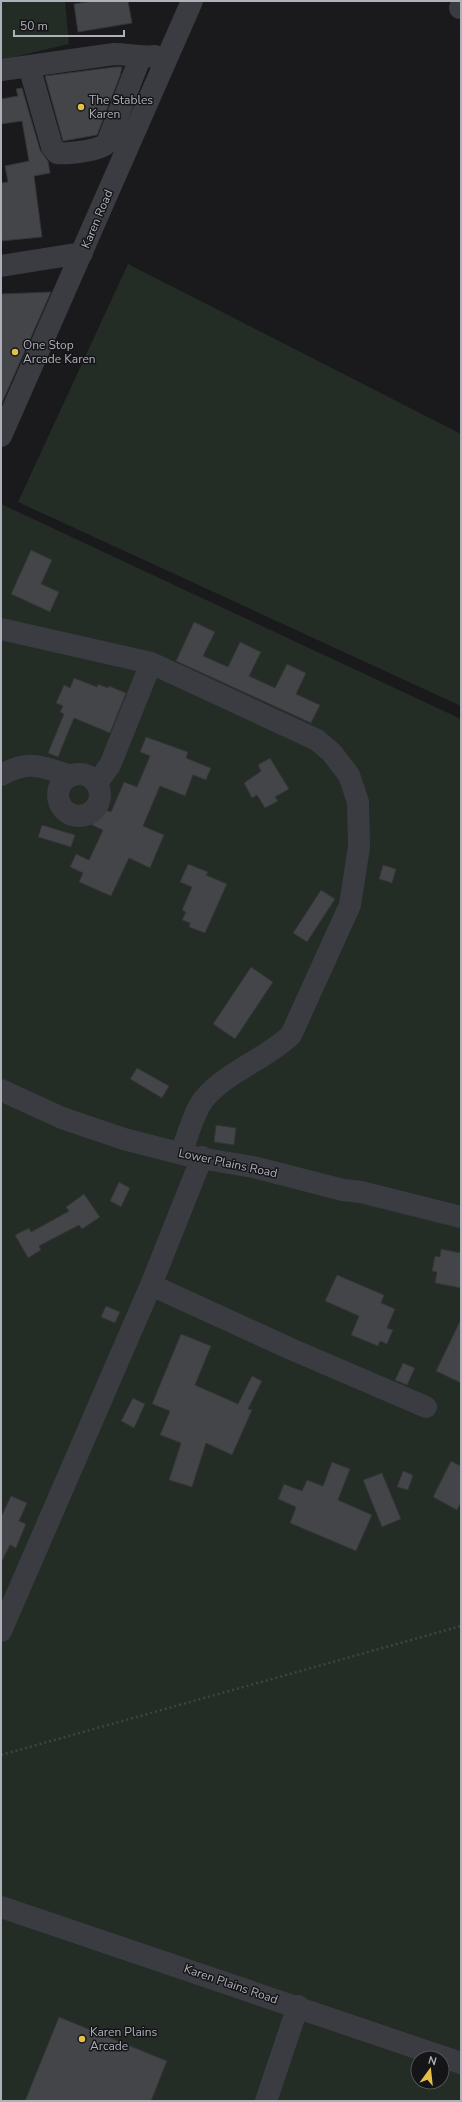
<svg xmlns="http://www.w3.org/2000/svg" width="462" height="2102" viewBox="0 0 462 2102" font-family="'Nunito Sans',sans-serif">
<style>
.green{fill:#242c26;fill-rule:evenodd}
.building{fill:#444549;stroke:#353438}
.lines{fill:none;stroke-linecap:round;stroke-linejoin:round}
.path{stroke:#414248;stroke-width:2.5;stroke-dasharray:2 3;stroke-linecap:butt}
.minor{stroke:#3b3c41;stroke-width:22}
.poi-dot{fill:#e5c049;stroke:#151517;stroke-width:1.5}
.labels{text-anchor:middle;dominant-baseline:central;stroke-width:3;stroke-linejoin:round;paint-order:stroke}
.poi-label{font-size:12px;fill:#aeb0ba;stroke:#151517;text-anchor:start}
.street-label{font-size:12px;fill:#aeb0ba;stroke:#151517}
</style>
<rect width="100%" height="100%" fill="#1a1a1c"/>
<path class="green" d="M1,1H65L69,44L1,60Z
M128,264L461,434V706L18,502Z
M1,504L461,719V2101H1ZM418,2058H442V2082H418Z"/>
<path class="building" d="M93,1H128L132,23L78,32L74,4Z
M115,67H122L120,76L97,135L63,141L45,76Z
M22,88L40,150L48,161L50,173L34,176L42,237L1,241V183L8,182L5,166L29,161L22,121L1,124V99L18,96L16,89Z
M51,292L1,405V294Z
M31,550L52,560L41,584L59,592L50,612L11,594Z
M194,622L215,632L203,656L228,667L240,642L261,652L249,676L275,688L287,664L306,673L296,694L320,705L311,723L176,661Z
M74,678L97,687L98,684L108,688L109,686L126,693L110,733L74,718L58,757L48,753L64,714L60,712L63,706L56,703L64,685L70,688Z
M146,737L188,752L186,758L211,768L206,780L193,775L185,796L160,786L143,826L164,835L150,868L129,858L111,896L79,882L83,873L70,867L76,854L89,860L103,830L92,825L100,808L111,812L124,782L137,787L150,756L140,752Z
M270,758L289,789L275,797L278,801L265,808L257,795L252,798L244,783L261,771L258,765Z
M42,825L75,835L71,847L38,837Z
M188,864L208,872L206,875L227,884L205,933L189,927L190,923L182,920L186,912L182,910L192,887L180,882Z
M383,865L396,869L392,883L379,879Z
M321,890L335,899L307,942L293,933Z
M251,967L273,982L235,1039L213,1024Z
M137,1068L169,1086L162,1098L130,1079Z
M216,1125L236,1128L234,1145L214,1142Z
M119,1182L130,1188L121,1207L110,1201Z
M84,1194L100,1217L82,1229L79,1225L39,1246L41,1250L28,1258L15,1235L29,1228L31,1232L69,1211L66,1207Z
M441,1249L461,1253V1288L435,1283L437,1272L432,1271L435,1256L440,1257Z
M337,1275L384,1295L381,1303L395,1309L387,1328L393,1330L387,1344L380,1341L378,1346L351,1335L359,1316L325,1301Z
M106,1306L120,1312L115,1323L101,1317Z
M461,1319V1383L436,1371Z
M181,1334L211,1346L195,1385L238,1404L252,1376L262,1381L248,1409L252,1410L232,1455L206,1443L192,1487L169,1480L181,1443L160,1435L170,1411L152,1404Z
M403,1363L415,1368L407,1385L395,1380Z
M133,1398L145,1404L134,1428L121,1421Z
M451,1461L461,1466V1502L457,1510L433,1497Z
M332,1462L350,1469L338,1500L372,1515L356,1551L290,1523L296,1507L278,1499L284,1484L302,1491L307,1480L323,1486Z
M403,1471L413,1475L408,1490L397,1487Z
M382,1473L401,1519L382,1527L363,1480Z
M11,1496L27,1503L19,1521L26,1524L16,1548L10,1545L1,1563V1517Z
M59,2017L167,2061L151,2101H25Z"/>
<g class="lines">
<path class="path" d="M1,1755L461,1626"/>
<path class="minor" d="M460,8L461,7
M29,66L52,147L57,153C67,154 100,151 107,143L140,58
M1,70L114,54C128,54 140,58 155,56
M1,266L82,253
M1,436L192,1
M1,629L151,663L317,740L332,753L349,775L358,802L359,847L350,905L291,1035C266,1059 226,1072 204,1099C194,1111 187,1138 181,1153
M58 795a21 21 0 1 1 42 0a21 21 0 1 1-42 0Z
M1,775C30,759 42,767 71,776
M95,782L102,776L110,765L151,663
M1,1090L62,1118L124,1139L194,1157L253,1167L343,1190L361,1192L461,1217
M151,1285L291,1349L426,1407
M1,1631L151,1285L202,1157
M1,1907L461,2063
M266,2101L298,2006"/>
</g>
<g class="poi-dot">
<circle cx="81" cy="107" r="4"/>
<circle cx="15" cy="352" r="4"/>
<circle cx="82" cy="2039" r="4"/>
</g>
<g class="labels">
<g class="poi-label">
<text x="89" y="100">The Stables<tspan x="89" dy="14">Karen</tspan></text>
<text x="23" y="345">One Stop<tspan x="23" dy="14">Arcade Karen</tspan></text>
<text x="90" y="2032">Karen Plains<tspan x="90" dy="14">Arcade</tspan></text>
</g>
<g class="street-label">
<text transform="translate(97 219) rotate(-67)">Karen Road</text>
<text transform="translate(228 1163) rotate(12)">Lower Plains Road</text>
<text transform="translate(231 1984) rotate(19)">Karen Plains Road</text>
</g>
</g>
<rect width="462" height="2102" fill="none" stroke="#aeb0ba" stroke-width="4"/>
<g transform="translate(430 2070) rotate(15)"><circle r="19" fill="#151517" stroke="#525358"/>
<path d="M0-3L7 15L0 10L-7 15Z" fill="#e5c049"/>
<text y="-6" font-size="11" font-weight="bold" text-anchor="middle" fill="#aeb0ba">N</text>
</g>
<path d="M14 30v6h110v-6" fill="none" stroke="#aeb0ba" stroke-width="2"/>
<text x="20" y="30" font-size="12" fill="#aeb0ba" stroke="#151517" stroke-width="3" paint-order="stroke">50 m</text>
</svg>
